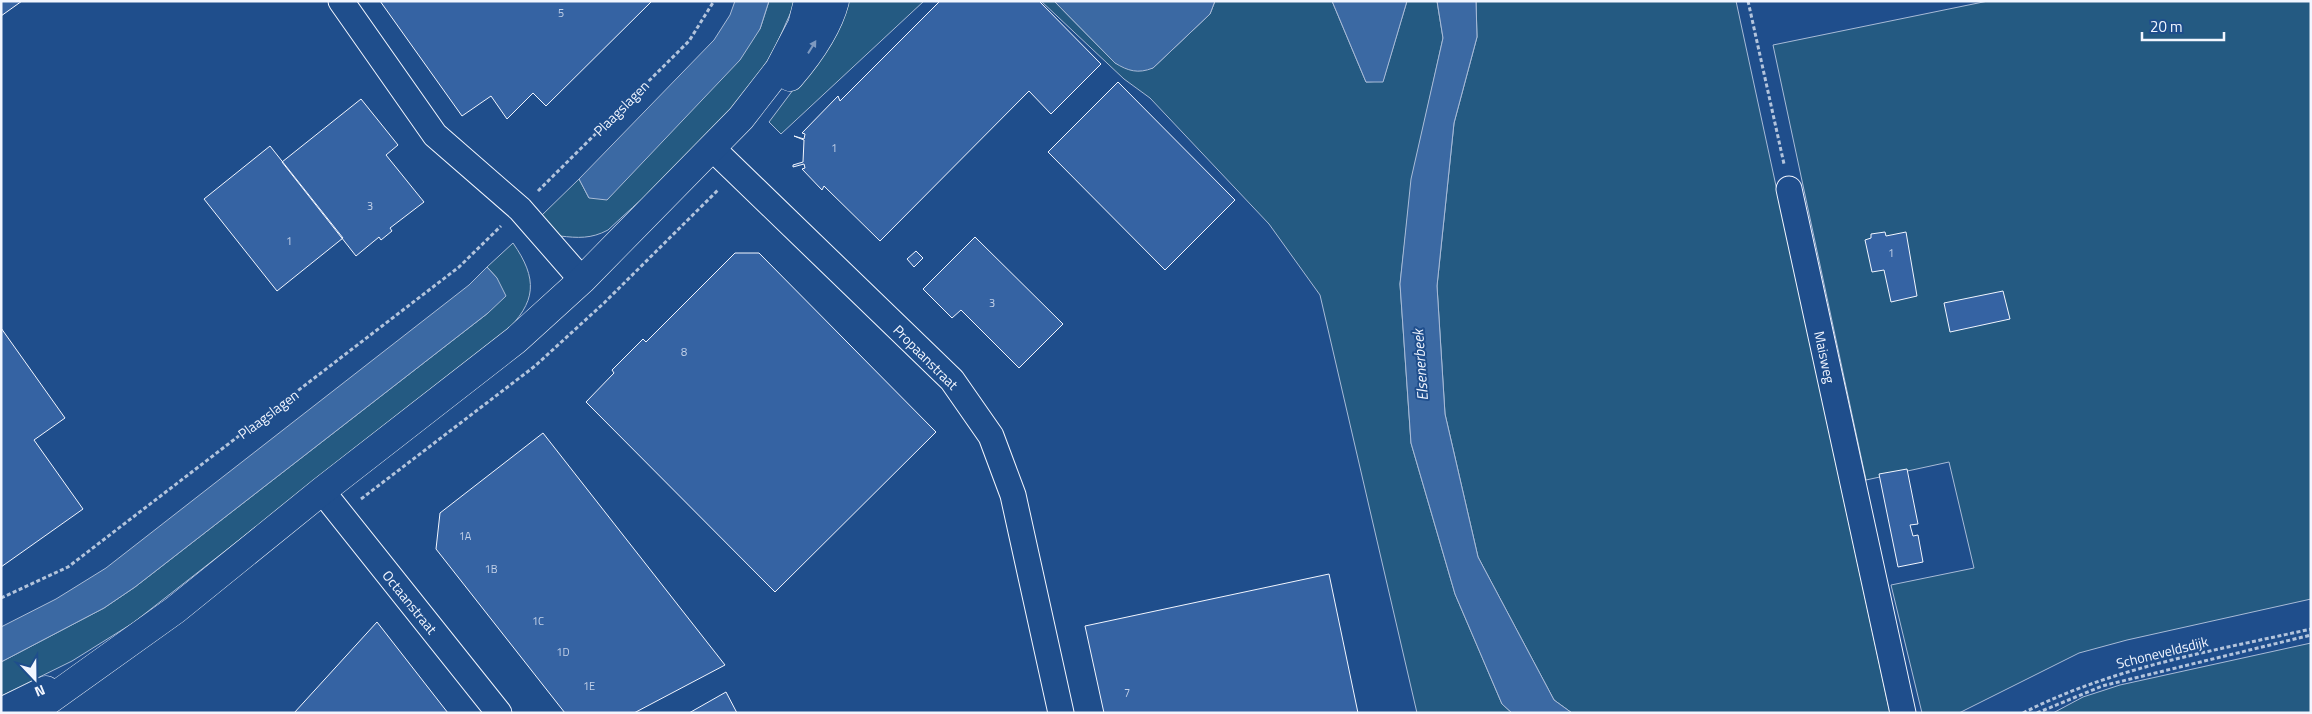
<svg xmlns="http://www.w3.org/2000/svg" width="2312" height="714" viewBox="0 0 2312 714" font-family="'Titillium Web',sans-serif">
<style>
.green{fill:#245a82;stroke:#a8bbd7}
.water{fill:#3b69a3;stroke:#a8bbd7}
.building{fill:#3563a3;stroke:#f2f6ff}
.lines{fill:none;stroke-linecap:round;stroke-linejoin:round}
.minor-casing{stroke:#f2f6ff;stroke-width:27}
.tertiary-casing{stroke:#f2f6ff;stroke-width:29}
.path{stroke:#b3c4dc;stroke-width:3;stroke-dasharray:4 2.5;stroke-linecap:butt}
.minor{stroke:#1f4e8c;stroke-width:25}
.tertiary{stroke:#1f4e8c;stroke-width:28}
.oneway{fill:#7e9ac0}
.labels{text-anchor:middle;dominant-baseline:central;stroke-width:4;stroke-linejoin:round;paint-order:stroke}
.number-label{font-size:11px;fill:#c3d1e8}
.street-label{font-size:14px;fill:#f2f6ff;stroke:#1f4e8c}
.water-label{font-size:15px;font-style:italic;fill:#f2f6ff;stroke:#1f4e8c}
</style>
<rect width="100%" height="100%" fill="#1f4e8c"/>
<path class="green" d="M769,1H795C792,11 787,20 783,30C748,113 672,170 608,230C591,239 578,238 560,236L541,216L579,179L589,198L760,29Z
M845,1H924L781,134L769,122L802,78Z
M1041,1H1054L1115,63L1153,68L1210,14L1215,1H1332L1366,82L1383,81L1407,1H1437L1443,38L1412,179L1400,284L1411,443L1455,594L1502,704L1512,713H1417L1320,295L1269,224L1150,98L1124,79Z
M1476,1H1736L1890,713H1572L1554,700L1478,557L1445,414L1437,286L1454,123L1477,37Z
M1988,1H2311V599L2127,640L2079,653L1959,713H1922L1891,585L1974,568L1949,462L1866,480L1773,45Z
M513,243C538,279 537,302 504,333L133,623L72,661L1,696V662L104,608L135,587L488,313L497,278L487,267Z
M2311,643V713H2053L2083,697L2120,685Z"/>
<path class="water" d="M735,1H769L760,29L740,60L607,200L589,198L579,179L714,40L730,15Z
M1054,1H1215L1210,14L1153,68C1138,74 1128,71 1115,63Z
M1332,1H1407L1383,82H1366Z
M1437,1H1476L1477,37L1454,123L1437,286L1445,414L1478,557L1554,700L1572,713H1512L1502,704L1455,594L1411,443L1400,284L1411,179L1443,38Z
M487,267L497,278L506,296L488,313L135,587L104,608L1,662V627L56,599L106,568L469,285Z"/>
<path class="building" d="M1,1H22L1,16Z
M380,1H652L546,106L533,93L507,119L491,96L462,116Z
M940,1H1039L1101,64L1051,114L1029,91L880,241L824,186L822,190L802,169L805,168L804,164L793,167V165L803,162L804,140L794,136L804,139L805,134L802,133L838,96L840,101Z
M1118,82L1235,200L1165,270L1048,152Z
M361,99L398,145L386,155L424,202L390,228L392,231L381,240L379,237L356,256L282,162Z
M270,146L343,238L277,291L204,199Z
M1885,232L1886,236L1906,232L1917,296L1891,302L1884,270L1872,272L1865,240L1871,238V234Z
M975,237L1063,324L1019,368L961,310L952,318L923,289Z
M916,251L923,258L914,267L907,259Z
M735,253H759L936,432L775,592L586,402L614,373L612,370L643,339L646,342Z
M2003,291L2010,319L1950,332L1944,303Z
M1,328L65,418L34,440L83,509L1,567Z
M543,433L725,665L634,713H565L436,549L440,513Z
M1907,469L1918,524L1910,525L1913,536L1918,535L1923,562L1898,567L1879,474Z
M1329,574L1358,713H1104L1085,626Z
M377,622L448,713H294Z
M726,692L737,713H689Z"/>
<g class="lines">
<defs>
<path id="minor" d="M341,1L435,135L520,209L582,280
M712,148L952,380L991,436L1013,495L1061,713
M1789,189L1903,713
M322,491L499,713"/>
<path id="tertiary" d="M790,77C808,56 828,28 835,1
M1,712L46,690
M31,713L175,610L322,491L516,340L582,280L741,118L779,69L802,25L808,1"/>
</defs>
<use href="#minor" class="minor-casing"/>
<use href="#tertiary" class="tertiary-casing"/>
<path class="path" d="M1748,1L1784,164
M538,191L689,41L714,1
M361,499L535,366L604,303L719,189
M1,598L68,567L459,267L501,226
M2023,713C2113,667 2213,651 2311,629
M2037,713L2102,686L2311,635"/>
<use href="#minor" class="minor"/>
<use href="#tertiary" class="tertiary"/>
</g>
<defs><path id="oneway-solid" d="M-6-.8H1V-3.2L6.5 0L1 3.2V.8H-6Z" transform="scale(1.25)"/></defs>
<use class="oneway" href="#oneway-solid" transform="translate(812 47) rotate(-58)"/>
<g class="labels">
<g class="number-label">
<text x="561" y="13">5</text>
<text x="834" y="148">1</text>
<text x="370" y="206">3</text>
<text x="289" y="241">1</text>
<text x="1891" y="253">1</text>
<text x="992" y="303">3</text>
<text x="684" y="352">8</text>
<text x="465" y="536">1A</text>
<text x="491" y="569">1B</text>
<text x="538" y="621">1C</text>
<text x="563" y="652">1D</text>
<text x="589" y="686">1E</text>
<text x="1127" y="693">7</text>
</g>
<g class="street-label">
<text transform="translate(621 108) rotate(-45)">Plaagslagen</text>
<text transform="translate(926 357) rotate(45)">Propaanstraat</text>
<text transform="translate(1825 357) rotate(78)">Maisweg</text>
<text transform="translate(268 414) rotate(-37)">Plaagslagen</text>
<text transform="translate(410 602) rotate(51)">Octaanstraat</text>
<text transform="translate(2162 652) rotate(-14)">Schoneveldsdijk</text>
</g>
<g class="water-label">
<text transform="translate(1420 365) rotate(-94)">Elsenerbeek</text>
</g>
</g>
<rect width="2312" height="714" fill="none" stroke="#f2f6ff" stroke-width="5"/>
<g transform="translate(35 679) rotate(158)" stroke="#1f4e8c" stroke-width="4" paint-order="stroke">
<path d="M0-4L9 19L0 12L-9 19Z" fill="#f2f6ff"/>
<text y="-8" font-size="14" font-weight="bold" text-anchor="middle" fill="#f2f6ff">N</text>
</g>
<path d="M2142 32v8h82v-8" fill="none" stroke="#f2f6ff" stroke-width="2.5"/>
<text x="2150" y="32" font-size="15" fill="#f2f6ff" stroke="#1f4e8c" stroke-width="4" paint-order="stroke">20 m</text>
</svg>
